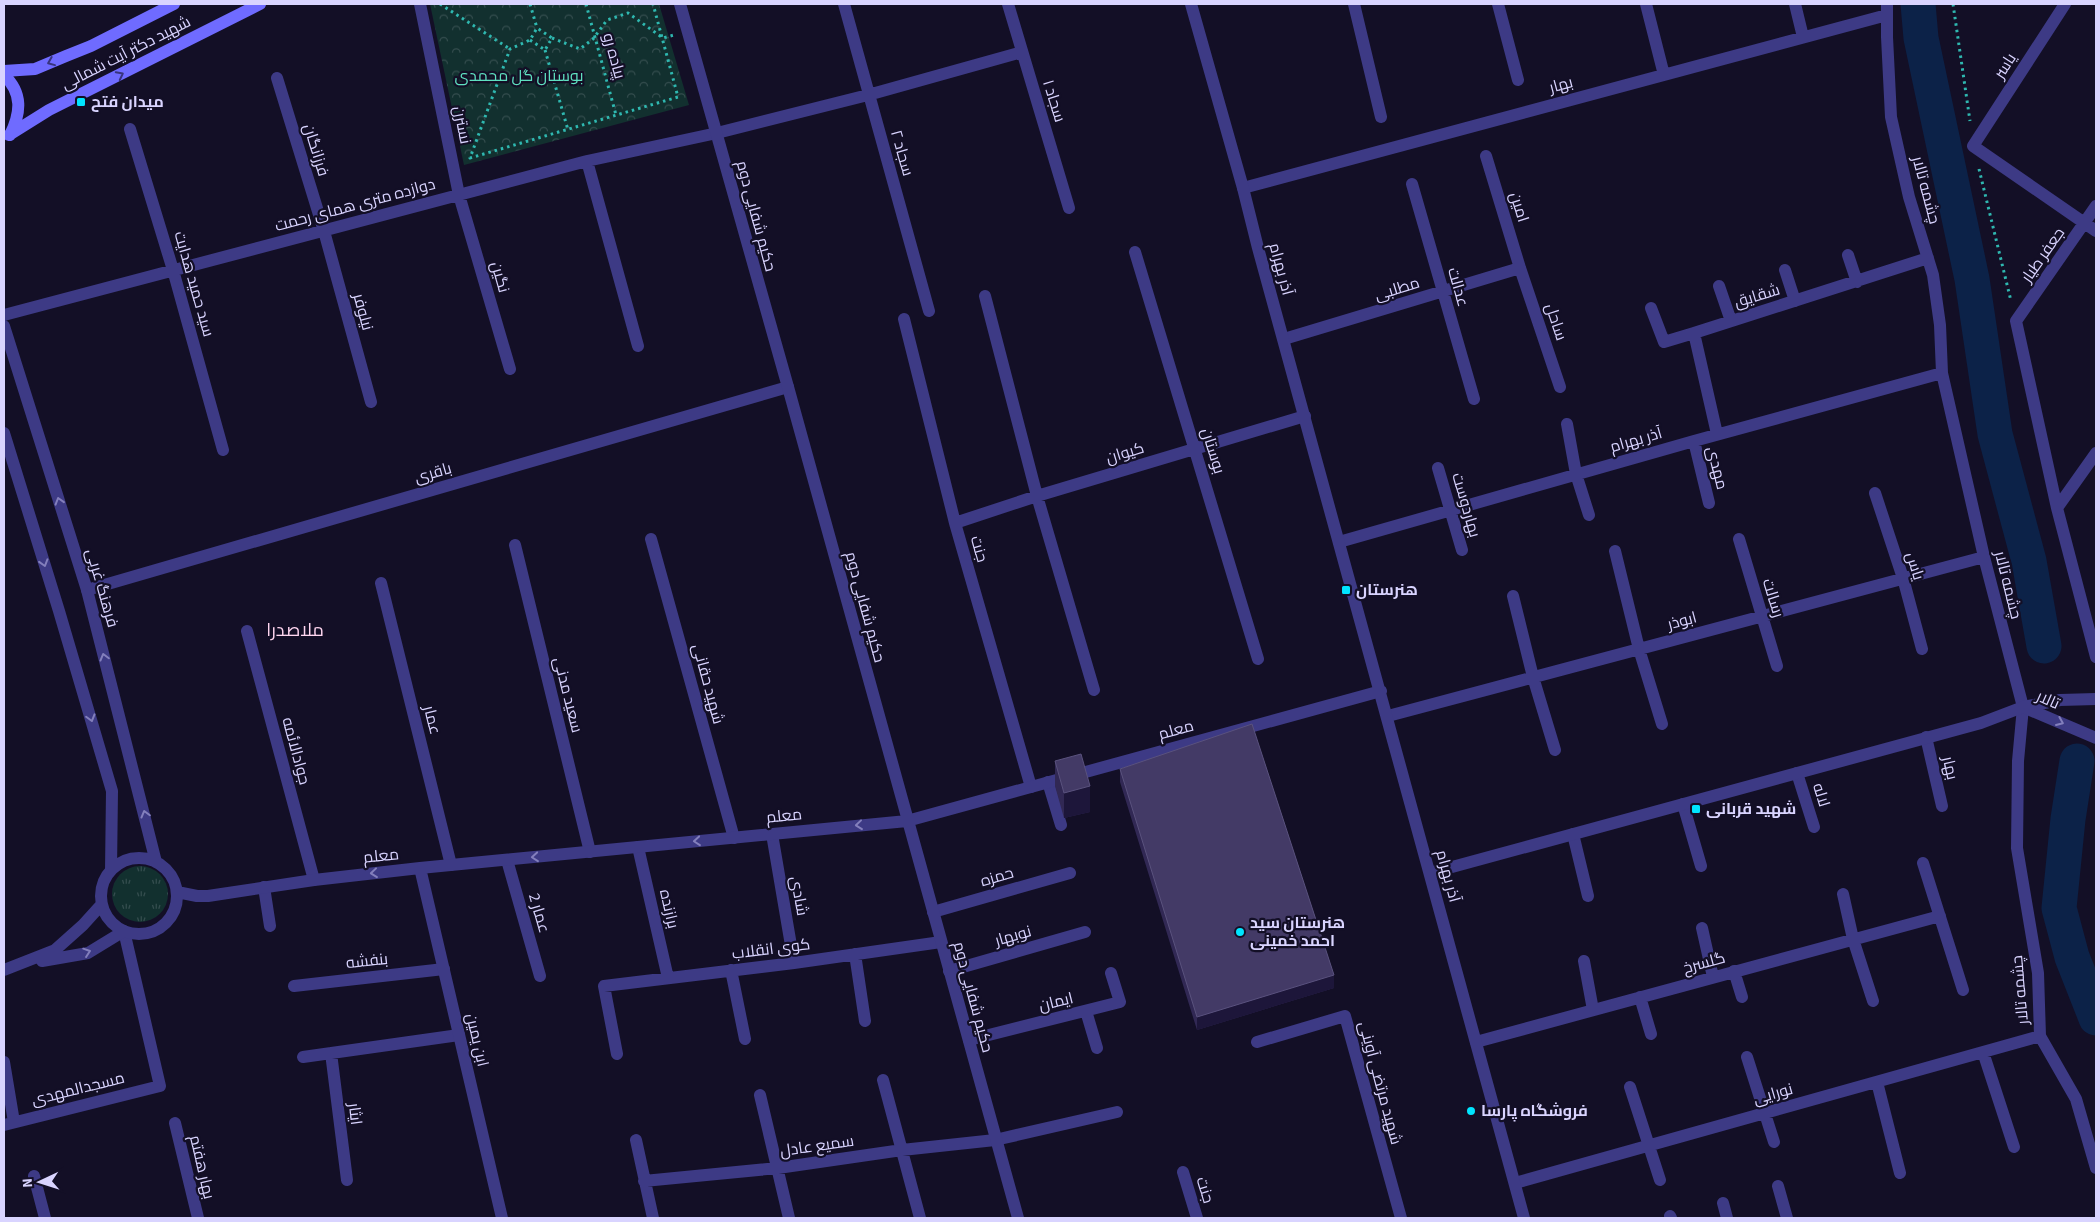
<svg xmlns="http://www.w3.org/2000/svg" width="2100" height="1222" viewBox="0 0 2100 1222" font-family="'Source Sans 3',Cairo,sans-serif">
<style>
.grass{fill:url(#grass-tufts)}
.park{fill:url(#park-crowns)}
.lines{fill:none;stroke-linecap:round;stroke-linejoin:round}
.river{stroke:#0c2248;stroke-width:35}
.path{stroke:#2fb8b0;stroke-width:3;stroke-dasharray:2.5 4;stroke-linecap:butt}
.minor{stroke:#3d3a85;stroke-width:12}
.tertiary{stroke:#3d3a85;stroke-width:12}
.secondary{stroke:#6f6bff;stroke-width:12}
.wall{fill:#312854}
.shaded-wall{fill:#1d163a}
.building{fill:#433a66;stroke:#5a527e}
.oneway{stroke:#38347d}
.oneway2{stroke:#837fbc}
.poi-dot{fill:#00e5ff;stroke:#130f26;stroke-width:2}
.labels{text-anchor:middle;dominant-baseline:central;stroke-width:4.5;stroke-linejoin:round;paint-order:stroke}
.street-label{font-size:16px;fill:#d9d4ff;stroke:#130f26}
.park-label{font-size:16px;fill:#5fe0c0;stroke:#130f26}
.poi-label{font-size:16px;font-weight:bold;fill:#d9d4ff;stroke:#130f26;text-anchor:start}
.neighbourhood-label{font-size:18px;fill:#ffd6f0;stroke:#130f26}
</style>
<defs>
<pattern id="grass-tufts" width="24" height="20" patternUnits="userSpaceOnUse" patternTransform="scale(1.25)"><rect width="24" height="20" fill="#12302f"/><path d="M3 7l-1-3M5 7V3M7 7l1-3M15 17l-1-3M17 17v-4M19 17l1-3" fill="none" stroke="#344d4e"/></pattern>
<pattern id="park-crowns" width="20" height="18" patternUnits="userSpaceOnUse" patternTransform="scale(1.25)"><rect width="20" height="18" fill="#12302f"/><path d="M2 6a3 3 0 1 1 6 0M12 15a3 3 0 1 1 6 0" fill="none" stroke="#344d4e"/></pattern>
</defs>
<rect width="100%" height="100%" fill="#130f26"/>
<path class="grass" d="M112 894a28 28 0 1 1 56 0a28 28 0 1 1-56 0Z"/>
<path class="park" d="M430,4H659L689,105L464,165Z"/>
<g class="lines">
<path class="river" d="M1918,4L1921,38L1972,279L1995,434L2029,561L2044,646
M2077,761L2068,819L2059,908L2072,957L2096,1018"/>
<path class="path" d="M440,4L510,49
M530,4L537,28
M586,4L616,115
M1953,4L1970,121
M552,38L580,49L593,39L607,20L628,13L663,38L674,35
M530,40L545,50L552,38L537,28L530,40L510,49L470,158L678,97L653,4
M545,50L568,130
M1979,169L2011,301"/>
<path class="minor" d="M420,4L459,195L510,369
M844,4L929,311
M1008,4L1069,208
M1354,4L1381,117
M1498,4L1518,80
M1646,4L1664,75
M1795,4L1803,37
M1887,4V37L1891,117L1909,197L1933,275L1940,325L1942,373L1984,557L2023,707L2018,761L2017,848L2038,973L2040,1036L2076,1099L2096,1168
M2065,4L1973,146L2096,231
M277,78L324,231L371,402
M130,129L173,270L223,450
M1486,156L1520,268L1560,387
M587,161L638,346
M1412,184L1474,399
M1243,188L1887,15
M2096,206L2016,321L2057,508L2096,657
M1135,252L1258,659
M1848,255L1857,282
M1785,270L1795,301
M1719,286L1731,321
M985,296L1037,496L1094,690
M1651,308L1664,342L1694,333
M4,315L587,161L717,133L868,95L1022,52
M904,319L955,523L1031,787
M1284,339L1520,268
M1567,424L1576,474L1589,515
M1717,434L1694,333L1928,258
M1694,441L1709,503
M1438,468L1462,550
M1875,493L1903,578L1922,649
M2057,508L2096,453
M955,523L1037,496L1305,416
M651,539L734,838
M1739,539L1777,666
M1339,542L1694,441L1942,373
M515,545L590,852
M1615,551L1639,649L1662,724
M381,583L451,865
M87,590L788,387
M1513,596L1533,677L1555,750
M247,631L314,880
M1388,716L1984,557
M1926,737L1942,806
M1797,773L1814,827
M1048,782L1061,825
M1683,804L1701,866
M772,834L794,963
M1573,834L1588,896
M638,847L668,978
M507,860L540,976
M1923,863L1963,990
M264,887L270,926
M1843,894L1853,939L1873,1001
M933,912L1070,873
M1702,928L1713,977
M855,954L865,1021
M1584,961L1593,1010
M731,970L745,1039
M949,971L1085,932
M1734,971L1742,997
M294,986L444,969
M1640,997L1651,1034
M1086,1011L1097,1048
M969,1040L1120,1002L1111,973
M1257,1042L1345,1016L1401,1218
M1476,1042L1940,916
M1983,1052L2014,1147
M331,1053L347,1180
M617,1054L604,986L794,963L941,942
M303,1057L459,1035
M1747,1057L1774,1142
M4,1062L14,1122
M883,1080L920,1218
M1877,1082L1900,1173
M1630,1087L1660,1180
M760,1095L789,1218
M175,1123L198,1218
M4,1125L160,1086L124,931
M636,1140L653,1218
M1183,1172L1197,1218
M34,1176L45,1218
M644,1181L778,1168L902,1150L995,1140L1117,1112
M1515,1183L2040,1036
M1778,1186L1787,1218
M1723,1203L1727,1218
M1670,1216L1671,1218"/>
<path class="tertiary" d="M680,4L788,387L1018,1218
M1191,4L1243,188L1258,248L1524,1218
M4,326L87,590L156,862
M4,433L59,611L112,791L111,870
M2023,707L2096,738
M101 896a38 38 0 1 1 76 0a38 38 0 1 1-76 0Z
M420,868L502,1218
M1430,873L1981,723L2023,707L2060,700L2096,699
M177,892L197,896H208L314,880L420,868L907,821L1381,691
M42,961L88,953L124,931
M4,970L55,950L83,925L102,904"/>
<path class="secondary" d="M4,71L35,69L66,56L91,46L174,4
M4,75C23,93 21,113 10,135
M9,135L49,110L260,4"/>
</g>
<path class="wall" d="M1055,761L1090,812L1064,818L1055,786Z
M1120,769L1334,988L1197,1030L1120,782Z"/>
<path class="shaded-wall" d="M1090,786V812L1064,818V793Z
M1334,975V988L1197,1030V1017Z"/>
<path class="building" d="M1252,724L1334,975L1197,1017L1120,769Z
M1081,754L1090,786L1064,793L1055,761Z"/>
<defs><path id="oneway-chevron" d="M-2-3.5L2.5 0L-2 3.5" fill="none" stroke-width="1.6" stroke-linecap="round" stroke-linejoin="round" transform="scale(1.25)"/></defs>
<g class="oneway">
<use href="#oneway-chevron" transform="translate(51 62) rotate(158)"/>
<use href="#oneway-chevron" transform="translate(120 75) rotate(-27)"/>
</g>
<g class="oneway2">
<use href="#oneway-chevron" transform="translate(59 501) rotate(-107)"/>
<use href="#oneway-chevron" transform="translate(44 563) rotate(73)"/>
<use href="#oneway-chevron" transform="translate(104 657) rotate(-105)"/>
<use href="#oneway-chevron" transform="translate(91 718) rotate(74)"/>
<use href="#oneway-chevron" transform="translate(2060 722) rotate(23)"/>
<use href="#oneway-chevron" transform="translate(145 814) rotate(-105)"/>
<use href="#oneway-chevron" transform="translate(859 825) rotate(174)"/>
<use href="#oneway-chevron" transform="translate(697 841) rotate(175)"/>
<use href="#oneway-chevron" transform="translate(535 857) rotate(175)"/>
<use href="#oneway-chevron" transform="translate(374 873) rotate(174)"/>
<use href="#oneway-chevron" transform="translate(87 952) rotate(-19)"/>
</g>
<g class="poi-dot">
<rect x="76" y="97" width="10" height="10" rx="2.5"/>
<rect x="1341" y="585" width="10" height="10" rx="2.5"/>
<rect x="1691" y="804" width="10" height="10" rx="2.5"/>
<circle cx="1240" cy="932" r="5"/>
<circle cx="1471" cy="1111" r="5"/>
</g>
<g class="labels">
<g class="street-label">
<text transform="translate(126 53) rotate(-27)">شهید دکتر آیت شمالی</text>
<text transform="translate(614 56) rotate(75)">پیاده رو</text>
<text transform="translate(2005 66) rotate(-57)">یاسر</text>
<text transform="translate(1561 85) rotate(-15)">بهار</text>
<text transform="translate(1054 101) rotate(73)">سجاد ۱</text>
<text transform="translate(462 125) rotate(79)">نسترن</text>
<text transform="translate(316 150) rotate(73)">فرزانگان</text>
<text transform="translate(902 153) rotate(74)">سجاد ۲</text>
<text transform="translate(1926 190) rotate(75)">چشمه تالار</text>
<text transform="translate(355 205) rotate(-15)">دوازده متری همای رحمت</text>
<text transform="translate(1519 207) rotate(73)">امین</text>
<text transform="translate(756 216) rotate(75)">حکیم شفایی دوم</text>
<text transform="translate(2043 255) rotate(-55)">جعفر طیار</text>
<text transform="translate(1281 269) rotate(75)">آذر بهرام</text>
<text transform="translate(500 277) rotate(74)">نگین</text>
<text transform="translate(194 284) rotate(74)">سید حمید هدایت</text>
<text transform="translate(1458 287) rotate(74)">عدالت</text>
<text transform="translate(1397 289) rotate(-17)">مطلبی</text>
<text transform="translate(1757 296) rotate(-17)">شقایق</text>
<text transform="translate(363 312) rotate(75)">نیلوفر</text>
<text transform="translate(1556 322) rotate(72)">ساحل</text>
<text transform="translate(1636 440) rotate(-16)">آذر بهرام</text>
<text transform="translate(1213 451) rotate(73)">بوستان</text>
<text transform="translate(1125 453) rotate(-17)">کیوان</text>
<text transform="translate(1717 468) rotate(76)">مهدی</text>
<text transform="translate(433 473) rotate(-16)">باقری</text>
<text transform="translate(1466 505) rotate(74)">بهاردوست</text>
<text transform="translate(979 549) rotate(74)">جنت</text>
<text transform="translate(1915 566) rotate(73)">یاس</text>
<text transform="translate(2008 585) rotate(76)">چشمه تالار</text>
<text transform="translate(102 588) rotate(74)">فرهنگ غربی</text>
<text transform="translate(1773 598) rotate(73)">رسالت</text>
<text transform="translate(865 607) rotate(75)">حکیم شفایی دوم</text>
<text transform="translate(1682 621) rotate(-15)">ابوذر</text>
<text transform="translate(708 684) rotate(75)">شهید حقانی</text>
<text transform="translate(568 695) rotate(76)">سعید مدنی</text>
<text transform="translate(2048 700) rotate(24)">تالار</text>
<text transform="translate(432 720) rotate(76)">عمار</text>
<text transform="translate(1176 730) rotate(-15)">معلم</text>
<text transform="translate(296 751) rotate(75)">جوادالائمه</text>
<text transform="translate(1950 768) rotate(77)">بهار</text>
<text transform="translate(1821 795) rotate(73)">لاله</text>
<text transform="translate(784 816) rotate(-6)">معلم</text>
<text transform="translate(381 856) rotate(-6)">معلم</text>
<text transform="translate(1448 876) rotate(75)">آذر بهرام</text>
<text transform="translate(997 877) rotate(-16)">حمزه</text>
<text transform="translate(799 896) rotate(80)">شادی</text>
<text transform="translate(669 909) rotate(77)">برازنده</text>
<text transform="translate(539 913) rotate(74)">عمار 2</text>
<text transform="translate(1013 936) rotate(-16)">نوبهار</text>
<text transform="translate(771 949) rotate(-7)">کوی انقلاب</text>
<text transform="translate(367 961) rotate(-6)">بنفشه</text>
<text transform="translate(1704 963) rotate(-15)">گلسرخ</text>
<text transform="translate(2020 990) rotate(-95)">چشمه تالار</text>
<text transform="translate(973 997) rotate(75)">حکیم شفایی دوم</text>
<text transform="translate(1056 1002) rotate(-14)">ایمان</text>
<text transform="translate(477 1040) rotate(77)">ابن یمین</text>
<text transform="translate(1380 1083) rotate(75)">شهید مرتضی آوینی</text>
<text transform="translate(78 1089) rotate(-14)">مسجدالمهدی</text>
<text transform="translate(1773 1094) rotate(-16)">نورایی</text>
<text transform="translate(355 1114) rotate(83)">ایثار</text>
<text transform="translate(817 1146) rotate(-8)">سمیع عادل</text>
<text transform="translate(202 1167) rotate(77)">بهار هفتم</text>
<text transform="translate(1205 1190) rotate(73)">جنت</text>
</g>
<g class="park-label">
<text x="519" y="76">بوستان گل محمدی</text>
</g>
<g class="poi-label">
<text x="91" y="102">میدان فتح</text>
<text x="1356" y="590">هنرستان</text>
<text x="1706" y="809">شهید قربانی</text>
<text x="1250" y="923">هنرستان سید<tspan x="1250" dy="18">احمد خمینی</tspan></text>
<text x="1481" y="1111">فروشگاه پارسا</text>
</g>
<g class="neighbourhood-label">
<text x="295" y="630">ملاصدرا</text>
</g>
</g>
<rect width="2100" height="1222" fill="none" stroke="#d9d4ff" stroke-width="10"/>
<g transform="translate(40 1182) rotate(266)" stroke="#130f26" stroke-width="4" paint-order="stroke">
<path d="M0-4L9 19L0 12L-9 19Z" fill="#d9d4ff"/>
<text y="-8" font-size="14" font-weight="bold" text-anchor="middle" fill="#d9d4ff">N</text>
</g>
</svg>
